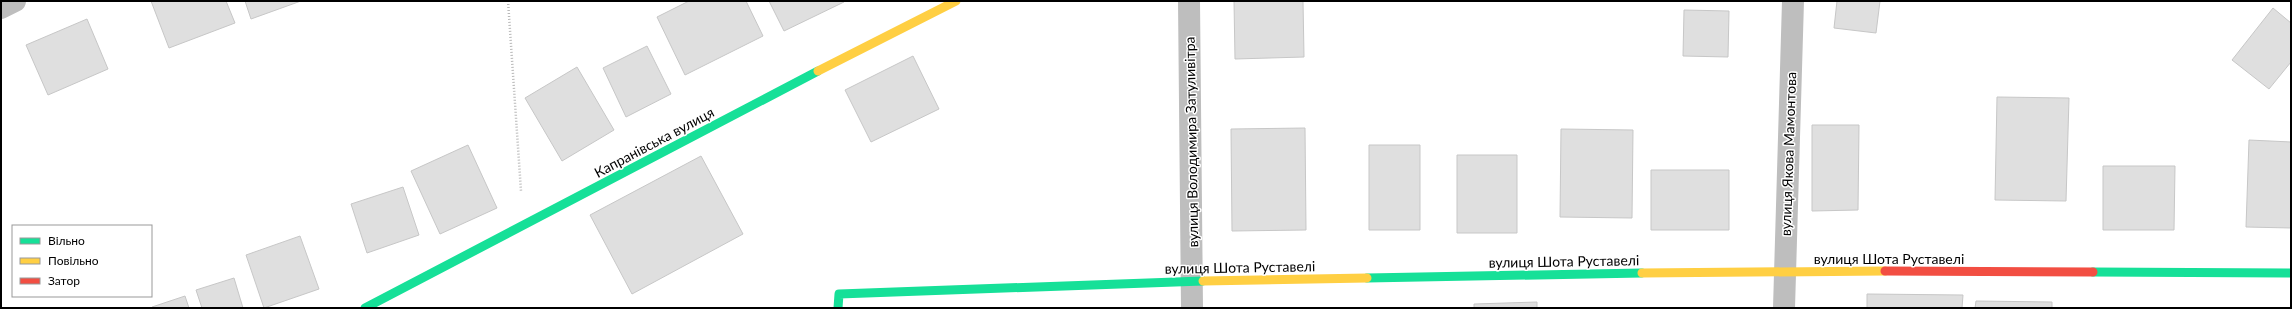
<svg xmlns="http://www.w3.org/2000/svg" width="2292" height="309" viewBox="0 0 2292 309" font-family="Lato,sans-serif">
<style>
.building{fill:#dfdfdf;stroke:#c7c7c7}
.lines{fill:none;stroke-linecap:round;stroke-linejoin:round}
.path{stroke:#b9b9b9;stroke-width:2.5;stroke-dasharray:1 2;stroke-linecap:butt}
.street{stroke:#bebebe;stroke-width:22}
.fast{stroke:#16e098;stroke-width:9}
.slow{stroke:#ffcf43;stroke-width:9}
.jam{stroke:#f24e42;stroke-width:9}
.labels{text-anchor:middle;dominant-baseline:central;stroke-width:3;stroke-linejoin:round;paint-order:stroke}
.street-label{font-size:14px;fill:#000;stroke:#fff}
</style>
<rect width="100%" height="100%" fill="#fff"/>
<path class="building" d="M151,1H226L235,23L169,48Z
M245,1H301L251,19Z
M689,1H746L763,36L685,75L657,17Z
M769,1H843L844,2L784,31Z
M1234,1H1303L1304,57L1235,59Z
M1837,1H1880L1876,33L1834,28Z
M2273,8L2291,23V62L2269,89L2232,60Z
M1684,10L1729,11L1728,57L1683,56Z
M87,19L108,69L48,95L26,45Z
M647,46L671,94L626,117L603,68Z
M913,56L939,109L871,142L845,90Z
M577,67L614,130L562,161L525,98Z
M1997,97L2069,98L2066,201L1995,200Z
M1812,125H1859L1858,210L1812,211Z
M1305,128L1306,230L1232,231L1231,129Z
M1561,129L1633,130L1632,218L1560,217Z
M2249,140L2291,142V228L2246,227Z
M468,145L497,208L440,234L411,171Z
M1369,145H1420V230H1369Z
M1457,155H1517V233H1457Z
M701,156L743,234L632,294L590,215Z
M2103,166H2175L2174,230H2103Z
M1651,170H1729V230H1651Z
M403,187L419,235L367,253L351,204Z
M300,236L319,289L264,308L246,255Z
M234,278L243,308H202L196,290Z
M1867,294L1963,295L1962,308H1867Z
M185,296L189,308H152V307Z
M1976,301L2052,302V308H1975Z
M1537,302V308H1474V304Z"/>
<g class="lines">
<path class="path" d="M508,1L521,191"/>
<path class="street" d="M1189,1L1192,308
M1,8L15,1
M1784,308L1793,1"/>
<path class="fast" d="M2093,272L2291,273
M1367,278L1642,273
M365,308L818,71
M838,308L839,294L1203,281"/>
<path class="slow" d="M818,71L956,1
M1642,273L1885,271
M1203,281L1367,278"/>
<path class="jam" d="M1885,271L2093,272"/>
</g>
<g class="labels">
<g class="street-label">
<text transform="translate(654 142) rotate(-28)">Капранівська вулиця</text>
<text transform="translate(1191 142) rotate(-91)">вулиця Володимира Затуливітра</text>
<text transform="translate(1788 154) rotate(-88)">вулиця Якова Мамонтова</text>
<text x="1889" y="258">вулиця Шота Руставелі</text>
<text transform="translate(1564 261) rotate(-1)">вулиця Шота Руставелі</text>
<text transform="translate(1240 267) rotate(-1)">вулиця Шота Руставелі</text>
</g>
</g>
<rect width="2292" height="309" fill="none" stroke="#000000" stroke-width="4"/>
<rect x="12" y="225" width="140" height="72" fill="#ffffff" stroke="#999999"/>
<rect x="20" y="238" width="20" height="6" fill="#16e098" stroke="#999999"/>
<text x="48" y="245" font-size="12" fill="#000000">Вільно</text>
<rect x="20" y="258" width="20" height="6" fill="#ffcf43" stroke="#999999"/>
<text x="48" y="265" font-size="12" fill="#000000">Повільно</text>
<rect x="20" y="278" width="20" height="6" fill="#f24e42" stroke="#999999"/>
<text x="48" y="285" font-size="12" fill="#000000">Затор</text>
</svg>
